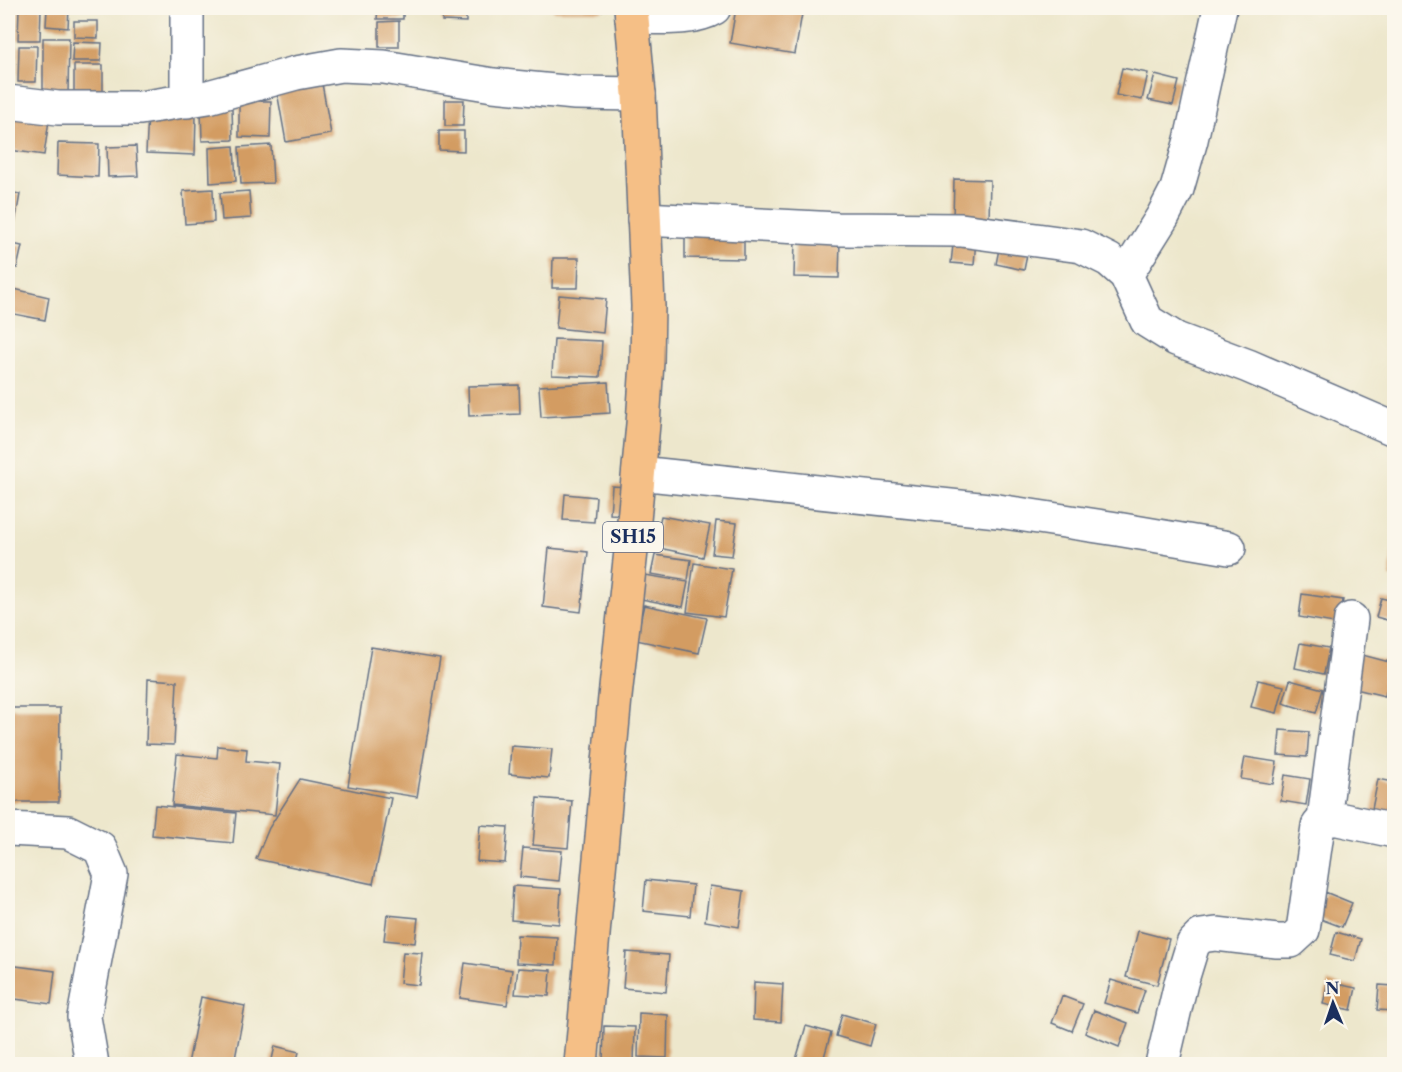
<svg xmlns="http://www.w3.org/2000/svg" width="1402" height="1072" viewBox="0 0 1402 1072" font-family="'Libre Caslon Text',serif">
<style>
.building{fill:#d39c62}
.lines{fill:none;stroke-linecap:round;stroke-linejoin:round}
.street-casing{stroke:#646f84;stroke-width:36}
.primary-casing{stroke:#646f84;stroke-width:36}
.street{stroke:#fff;stroke-width:33}
.primary{stroke:#f5bf86;stroke-width:33}
.labels{text-anchor:middle;dominant-baseline:central;stroke-width:4.5;stroke-linejoin:round;paint-order:stroke}
.shield{fill:#fbf7ec;stroke:#5e6b89;stroke-width:1.5}
.shield-label{font-size:18px;font-weight:bold;fill:#1b2f5e}
</style>
<rect width="100%" height="100%" fill="#fbf7ec"/>
<filter id="ink" filterUnits="userSpaceOnUse"><feTurbulence type="fractalNoise" baseFrequency=".0167" numOctaves="2"/><feDisplacementMap in="SourceGraphic" scale="12" xChannelSelector="R" yChannelSelector="G"/><feConvolveMatrix kernelMatrix="1 2 1 2 8 2 1 2 1" color-interpolation-filters="sRGB"/></filter>
<filter id="wash" filterUnits="userSpaceOnUse"><feTurbulence type="fractalNoise" baseFrequency=".008" numOctaves="4" result="noise"/><feDisplacementMap in="SourceGraphic" scale="24" xChannelSelector="R" yChannelSelector="G"/><feGaussianBlur stdDeviation="1.35" result="paint"/><feColorMatrix in="noise" values="0 0 0 0 0 0 0 0 0 0 0 0 0 0 0 0 0 1.4 0 .05"/><feComposite in="paint" operator="in"/></filter>
<g filter="url(#wash)">
<rect width="100%" height="100%" fill="#ede7cc"/>
<g id="blocks">
<path class="building" d="M19,8H41L40,40H18Z
M47,8H69L68,28L46,26Z
M378,8H403V19H377Z
M443,8H466V22L442,21Z
M553,8H602V11H553Z
M736,8H803L795,54L730,43Z
M74,21H98V38L74,37Z
M399,21V47H379V22Z
M43,38H69L68,95H43Z
M73,42L102,43L101,61H72Z
M19,46H37L36,82H18Z
M74,65H103V92L74,93Z
M1122,68L1148,73L1142,100L1116,95Z
M1155,75L1179,81L1173,105L1148,100Z
M321,78L331,134L286,142L276,86Z
M445,100H464L463,126H445Z
M239,101H271L270,138L239,137Z
M15,108L50,113L44,155L9,150Z
M232,108L233,140L202,141L201,109Z
M148,113L196,115L195,155L146,153Z
M439,131H464V151L439,150Z
M58,143L99,144L98,177L57,175Z
M271,145L273,183L241,184L239,147Z
M136,146L138,176L108,177L107,147Z
M234,146L236,181L210,183L209,148Z
M954,179L990,180L989,220L953,219Z
M213,189L214,222L185,224L183,191Z
M249,191L251,218L222,220L220,193Z
M8,192L20,194L15,223L8,222Z
M685,231H744V259L685,258Z
M954,236L976,238L974,265L951,263Z
M795,239L840,240L839,278L794,277Z
M1001,239L1029,245L1024,270L996,264Z
M8,243L22,246L17,268L8,266Z
M553,258H579L578,288H552Z
M14,289L49,297L45,320L9,313Z
M559,295L606,299L603,333L556,328Z
M554,339L602,341L600,377L552,375Z
M608,382L610,413L541,417L539,386Z
M519,385L520,414L469,416L468,386Z
M612,486L627,487L625,515L610,514Z
M565,494L596,497L594,522L563,520Z
M661,516L710,525L703,557L654,547Z
M716,521L737,523L732,556L712,554Z
M549,548L588,552L581,612L543,607Z
M1392,551L1394,552V577H1390Z
M655,555L691,560L688,580L651,574Z
M694,563L732,569L724,617L687,612Z
M645,575L688,582L683,607L641,599Z
M1302,594L1343,600L1339,624L1299,617Z
M1381,598L1394,601V622L1376,617Z
M644,605L707,618L699,653L636,640Z
M1300,643L1329,648L1324,674L1295,668Z
M371,647L440,658L417,797L348,786Z
M1351,652L1393,663L1385,696L1343,686Z
M148,679L177,681L174,745L146,744Z
M1258,680L1284,686L1277,713L1251,707Z
M1290,680L1323,689L1316,713L1283,703Z
M8,708H60L59,802H8Z
M1280,730L1309,732L1307,757L1278,755Z
M218,746L247,749L246,761L280,764L275,815L172,805L177,754L217,758Z
M511,746L552,749L549,778L509,774Z
M1245,757L1277,762L1273,784L1241,779Z
M1285,775L1310,779L1306,805L1281,801Z
M300,779L391,798L373,884L256,859L269,828Z
M1378,779L1394,782V818L1371,814Z
M537,798L572,801L568,848L533,845Z
M155,805L236,813L233,843L152,835Z
M480,825L508,827L505,863L477,861Z
M523,848L562,851L559,881L520,877Z
M646,880L693,885L690,916L643,911Z
M513,886L561,889L559,924L511,920Z
M710,886L744,891L739,927L705,921Z
M1325,892L1352,903L1342,927L1315,917Z
M387,915L418,918L415,943L384,940Z
M1138,931L1169,939L1157,985L1126,977Z
M1336,932L1361,939L1355,961L1330,955Z
M517,935L557,937L556,965L516,963Z
M403,952L422,953L419,985L400,983Z
M626,952L669,955L666,992L623,988Z
M465,963L512,970L507,1005L460,998Z
M8,965L55,971L51,1004L8,998Z
M518,968L551,970L549,996L515,994Z
M1111,980L1145,990L1137,1013L1104,1003Z
M754,982L783,984L781,1022L753,1020Z
M1328,982L1356,988L1351,1010L1323,1004Z
M1379,985L1394,986V1011L1377,1010Z
M1062,996L1083,1004L1072,1031L1052,1023Z
M201,997L245,1006L234,1064H188Z
M1094,1010L1128,1023L1119,1047L1085,1033Z
M639,1013L668,1015L667,1058L638,1057Z
M842,1014L876,1024L870,1046L836,1036Z
M604,1026L635,1027L634,1064L603,1063Z
M806,1026L831,1033L822,1064H801L795,1063Z
M275,1046L299,1052L296,1064H271Z"/>
</g>
</g>
<g filter="url(#ink)">
<use href="#blocks" fill-opacity="0" stroke="#646f84" stroke-width="1.5"/>
<g class="lines">
<defs>
<path id="street" d="M632,17C656,17 692,21 714,8
M187,101V8
M8,102L58,108H140L208,97L296,73L341,65L384,67L493,85L575,93L639,94
M644,219L838,229L961,230L1081,246L1109,260L1126,275L1147,321L1176,339L1248,366L1394,429
M1126,275L1163,216L1177,189L1191,140L1220,8
M639,473L998,511L1117,529L1229,548
M1324,819L1351,619
M8,829L68,832L100,848L111,874L84,1017L92,1064
M1162,1064L1181,983L1193,944L1201,936L1216,934L1277,941H1291L1303,930L1318,826L1324,819H1338L1394,831"/>
<path id="primary" d="M581,1064L615,697L632,542L643,424L647,362L648,306L639,94L631,8"/>
</defs>
<use href="#street" class="street-casing"/>
<use href="#primary" class="primary-casing"/>
<use href="#street" class="street"/>
<use href="#primary" class="primary"/>
</g>
</g>
<g class="labels">
<rect class="shield" x="603" y="522" width="60" height="30" rx="4.5"/>
<g class="shield-label">
<text x="633" y="537">SH15</text>
</g>
</g>
<rect width="1402" height="1072" fill="none" stroke="#fbf7ec" stroke-width="30"/>
<g transform="translate(1333 1003) rotate(358)" stroke="#fbf7ec" stroke-width="4.5" paint-order="stroke">
<path d="M0-4.5L10 22L0 15L-10 22Z" fill="#1b2f5e"/>
<text y="-9" font-size="16" font-weight="bold" text-anchor="middle" fill="#1b2f5e">N</text>
</g>
</svg>
